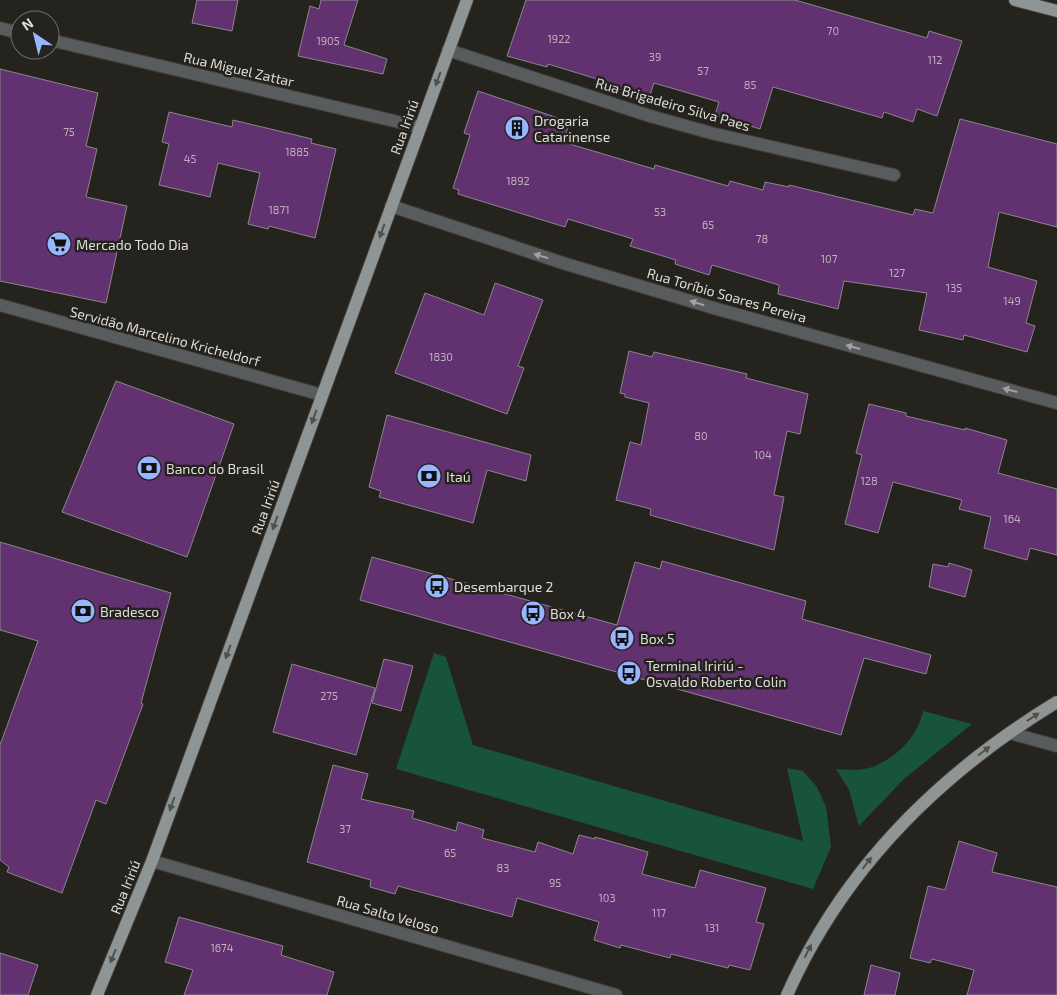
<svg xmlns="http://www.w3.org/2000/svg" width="1057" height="995" viewBox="0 0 1057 995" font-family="'Exo 2',sans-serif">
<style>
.green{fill:#17543a}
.building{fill:#62316f;stroke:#8a878b}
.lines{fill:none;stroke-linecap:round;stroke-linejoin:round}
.street-casing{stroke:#3f3d38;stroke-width:14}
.primary-casing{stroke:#3f3d38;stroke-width:14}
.street{stroke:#595c5c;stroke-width:12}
.primary{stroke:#8f9594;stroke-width:12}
.oneway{fill:#4f514d}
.oneway2{fill:#a2a2a1}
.labels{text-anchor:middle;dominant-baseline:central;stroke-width:5;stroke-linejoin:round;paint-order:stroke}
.number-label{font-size:11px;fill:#bfb1be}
.street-label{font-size:14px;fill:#dedcd9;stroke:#25231e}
.poi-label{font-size:14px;fill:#dedcd9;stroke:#25231e;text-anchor:start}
</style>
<rect width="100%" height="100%" fill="#25231e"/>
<path class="green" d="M434,653L446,657L473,745L803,841L787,768L803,771L817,787L826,807L831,847L813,889L396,769Z
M923,711L972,724L904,779L859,826L849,790L836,769C848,770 864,771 875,766C898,756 918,736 923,711Z"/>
<path class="building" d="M197,0H238L232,31L192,23Z
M321,0H358L344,45L387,59L383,74L298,56L310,6L319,9Z
M526,0H795L927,38L929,31L962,41L937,116L917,109L913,122L884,112L882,118L773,87L760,129L715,115L719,102L654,83L649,98L619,89L620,86L548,64L547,67L507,56Z
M0,69L98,93L86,146L97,149L86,197L127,206L106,303L0,281Z
M478,91L570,122L563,142L654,169L655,165L728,186L730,181L763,190L765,182L789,187V185L913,215L915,209L933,213L960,119L1057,144V227L999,212L988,267L1037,281L1026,323L1035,326L1027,352L964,335L963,340L919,330L927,293L844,281L838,309L778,294L779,285L712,265L709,275L675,264L676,260L630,246L633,239L568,219L565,227L458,194L459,190L453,188L470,135L464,133Z
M169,112L232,127L233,120L312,139L311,143L336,149L315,238L269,226L268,229L248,224L260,173L218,163L210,197L159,185L169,144L162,142Z
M495,283L543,300L518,366L524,368L507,414L395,373L425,293L484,315Z
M629,351L652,357L654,352L747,374L746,378L808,394L800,434L787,431L774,495L784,497L774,550L650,515L651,509L616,500L630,442L641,445L649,403L625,397V394L620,393Z
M116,381L234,424L187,557L62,512Z
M869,404L906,413V416L965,430V428L1007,440L998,473L1057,489V555L1030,548L1027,560L984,548L991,517L959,509L962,500L893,482L878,533L845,524L862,455L856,453Z
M387,415L531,455L526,481L487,470L473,523L379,497L381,491L369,487Z
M0,542L171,593L141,703L143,704L106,804L96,800L62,893L7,872L9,867L0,860V745L38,641L0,630Z
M372,557L617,625L635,562L660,569L662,561L806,601L802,619L931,655L926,674L864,658L841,735L360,600Z
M949,563L972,570L965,597L929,587L933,564L948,567Z
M384,659L413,666L401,711L372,703Z
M292,664L375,688L356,755L273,732Z
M333,765L368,774L361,799L414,811L412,818L456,831L458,822L484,830L482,838L535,852L538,842L573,854L579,835L595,839V837L648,852L642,874L695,888L700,870L766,888L756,922L764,924L750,970L729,965L728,968L671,954L670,958L621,945L620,948L594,940L599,922L517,898L512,917L398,886L395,894L370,887L371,880L307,862Z
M959,841L997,853L992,872L1057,887V995H967L974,970L932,959L930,963L910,958L928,886L945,890Z
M179,917L283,946L281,955L334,972L327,995H184L193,970L165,962Z
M0,953L38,965L28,995H0Z
M871,965L900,973L895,995H864Z"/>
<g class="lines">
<defs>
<path id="street" d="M0,28L20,33
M50,40L420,127
M448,50L650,116L711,133L894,175
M391,206L566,264L717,309L1057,403
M0,305L322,395
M1010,733L1057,746
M152,861L616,995"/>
<path id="primary" d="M1015,0L1057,11
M97,995L152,861L467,0
M787,995C843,869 940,773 1057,702"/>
</defs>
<use href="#street" class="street-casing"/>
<use href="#primary" class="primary-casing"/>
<use href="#street" class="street"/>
<use href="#primary" class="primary"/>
</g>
<defs><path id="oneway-solid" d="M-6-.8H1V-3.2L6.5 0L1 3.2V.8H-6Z" transform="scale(1.25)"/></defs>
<g class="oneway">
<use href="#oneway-solid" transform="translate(438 79) rotate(110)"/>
<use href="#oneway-solid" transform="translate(382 231) rotate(110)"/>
<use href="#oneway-solid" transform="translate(314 417) rotate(110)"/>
<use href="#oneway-solid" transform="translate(275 523) rotate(110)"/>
<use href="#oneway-solid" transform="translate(228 652) rotate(110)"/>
<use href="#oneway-solid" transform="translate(1033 717) rotate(-33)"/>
<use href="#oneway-solid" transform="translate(984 751) rotate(-37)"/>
<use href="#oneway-solid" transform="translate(172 804) rotate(110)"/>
<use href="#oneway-solid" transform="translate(867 863) rotate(-53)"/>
<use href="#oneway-solid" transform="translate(808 951) rotate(-63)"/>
<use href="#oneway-solid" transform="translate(113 956) rotate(112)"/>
</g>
<g class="oneway2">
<use href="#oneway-solid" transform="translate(541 256) rotate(-162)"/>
<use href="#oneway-solid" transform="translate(697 303) rotate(-163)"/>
<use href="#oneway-solid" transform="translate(853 347) rotate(-165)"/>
<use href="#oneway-solid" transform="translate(1010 390) rotate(-165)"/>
</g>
<defs>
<symbol id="building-disc" viewBox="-11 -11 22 22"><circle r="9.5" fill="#98b6fd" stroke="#25231e"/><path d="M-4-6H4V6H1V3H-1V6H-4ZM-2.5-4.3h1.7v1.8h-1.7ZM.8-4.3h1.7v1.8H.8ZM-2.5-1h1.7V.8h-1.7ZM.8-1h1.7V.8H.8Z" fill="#111"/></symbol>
<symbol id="supermarket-disc" viewBox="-11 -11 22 22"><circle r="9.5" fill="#98b6fd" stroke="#25231e"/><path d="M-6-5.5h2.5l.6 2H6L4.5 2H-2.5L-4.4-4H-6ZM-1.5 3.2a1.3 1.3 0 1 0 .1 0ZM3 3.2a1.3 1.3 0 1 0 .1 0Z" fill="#111"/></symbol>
<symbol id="bank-disc" viewBox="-11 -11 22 22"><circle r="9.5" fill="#98b6fd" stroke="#25231e"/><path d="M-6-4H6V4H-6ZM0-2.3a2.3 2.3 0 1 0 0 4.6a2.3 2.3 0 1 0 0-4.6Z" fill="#111"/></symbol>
<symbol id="bus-disc" viewBox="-11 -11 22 22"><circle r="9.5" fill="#98b6fd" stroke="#25231e"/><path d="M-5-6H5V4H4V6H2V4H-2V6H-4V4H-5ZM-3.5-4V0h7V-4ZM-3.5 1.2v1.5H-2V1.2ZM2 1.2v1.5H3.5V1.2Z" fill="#111"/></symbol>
</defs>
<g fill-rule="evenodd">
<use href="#building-disc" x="503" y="114" width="28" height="28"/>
<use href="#supermarket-disc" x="45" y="230" width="28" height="28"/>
<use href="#bank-disc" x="135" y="454" width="28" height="28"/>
<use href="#bank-disc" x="415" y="462" width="28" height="28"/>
<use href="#bus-disc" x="423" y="572" width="28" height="28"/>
<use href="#bank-disc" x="69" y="597" width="28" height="28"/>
<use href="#bus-disc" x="519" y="599" width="28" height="28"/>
<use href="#bus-disc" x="608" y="624" width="28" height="28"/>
<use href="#bus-disc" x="615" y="659" width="28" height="28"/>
</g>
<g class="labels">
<g class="number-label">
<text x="833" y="30">70</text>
<text x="559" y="38">1922</text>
<text x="328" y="40">1905</text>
<text x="655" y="56">39</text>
<text x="935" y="59">112</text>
<text x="703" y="70">57</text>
<text x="750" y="84">85</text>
<text x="69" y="131">75</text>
<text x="297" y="151">1885</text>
<text x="190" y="158">45</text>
<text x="518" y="180">1892</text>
<text x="279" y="209">1871</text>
<text x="660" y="211">53</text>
<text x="708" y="224">65</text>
<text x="762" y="238">78</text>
<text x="829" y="258">107</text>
<text x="897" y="272">127</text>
<text x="954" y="287">135</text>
<text x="1012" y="300">149</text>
<text x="441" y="356">1830</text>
<text x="701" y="435">80</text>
<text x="763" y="454">104</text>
<text x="869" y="480">128</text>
<text x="1012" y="518">164</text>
<text x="329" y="695">275</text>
<text x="345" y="828">37</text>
<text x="450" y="852">65</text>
<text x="503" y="867">83</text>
<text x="555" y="882">95</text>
<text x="607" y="897">103</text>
<text x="659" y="912">117</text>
<text x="712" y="927">131</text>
<text x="222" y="947">1674</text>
</g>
<g class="street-label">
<text transform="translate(239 69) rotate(13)">Rua Miguel Zattar</text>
<text transform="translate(673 104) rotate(16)">Rua Brigadeiro Silva Paes</text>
<text transform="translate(404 127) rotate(-70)">Rua Iririú</text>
<text transform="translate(727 295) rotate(16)">Rua Toríbio Soares Pereira</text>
<text transform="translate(165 336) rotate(15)">Servidão Marcelino Kricheldorf</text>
<text transform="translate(265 507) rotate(-70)">Rua Iririú</text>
<text transform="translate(125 887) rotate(-68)">Rua Iririú</text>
<text transform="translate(388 914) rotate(16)">Rua Salto Veloso</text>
</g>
<g class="poi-label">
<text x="534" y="120">Drogaria<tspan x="534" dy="16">Catarinense</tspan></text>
<text x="76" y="244">Mercado Todo Dia</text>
<text x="166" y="468">Banco do Brasil</text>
<text x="446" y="476">Itaú</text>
<text x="454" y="586">Desembarque 2</text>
<text x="100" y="611">Bradesco</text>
<text x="550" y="613">Box 4</text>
<text x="640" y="638">Box 5</text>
<text x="646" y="665">Terminal Iririú -<tspan x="646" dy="16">Osvaldo Roberto Colin</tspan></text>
</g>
</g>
<g transform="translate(35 35) rotate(325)"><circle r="24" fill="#25231e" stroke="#6f6d69"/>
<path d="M0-4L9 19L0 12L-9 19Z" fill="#98b6fd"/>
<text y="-8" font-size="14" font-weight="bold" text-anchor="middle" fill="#dedcd9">N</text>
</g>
</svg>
